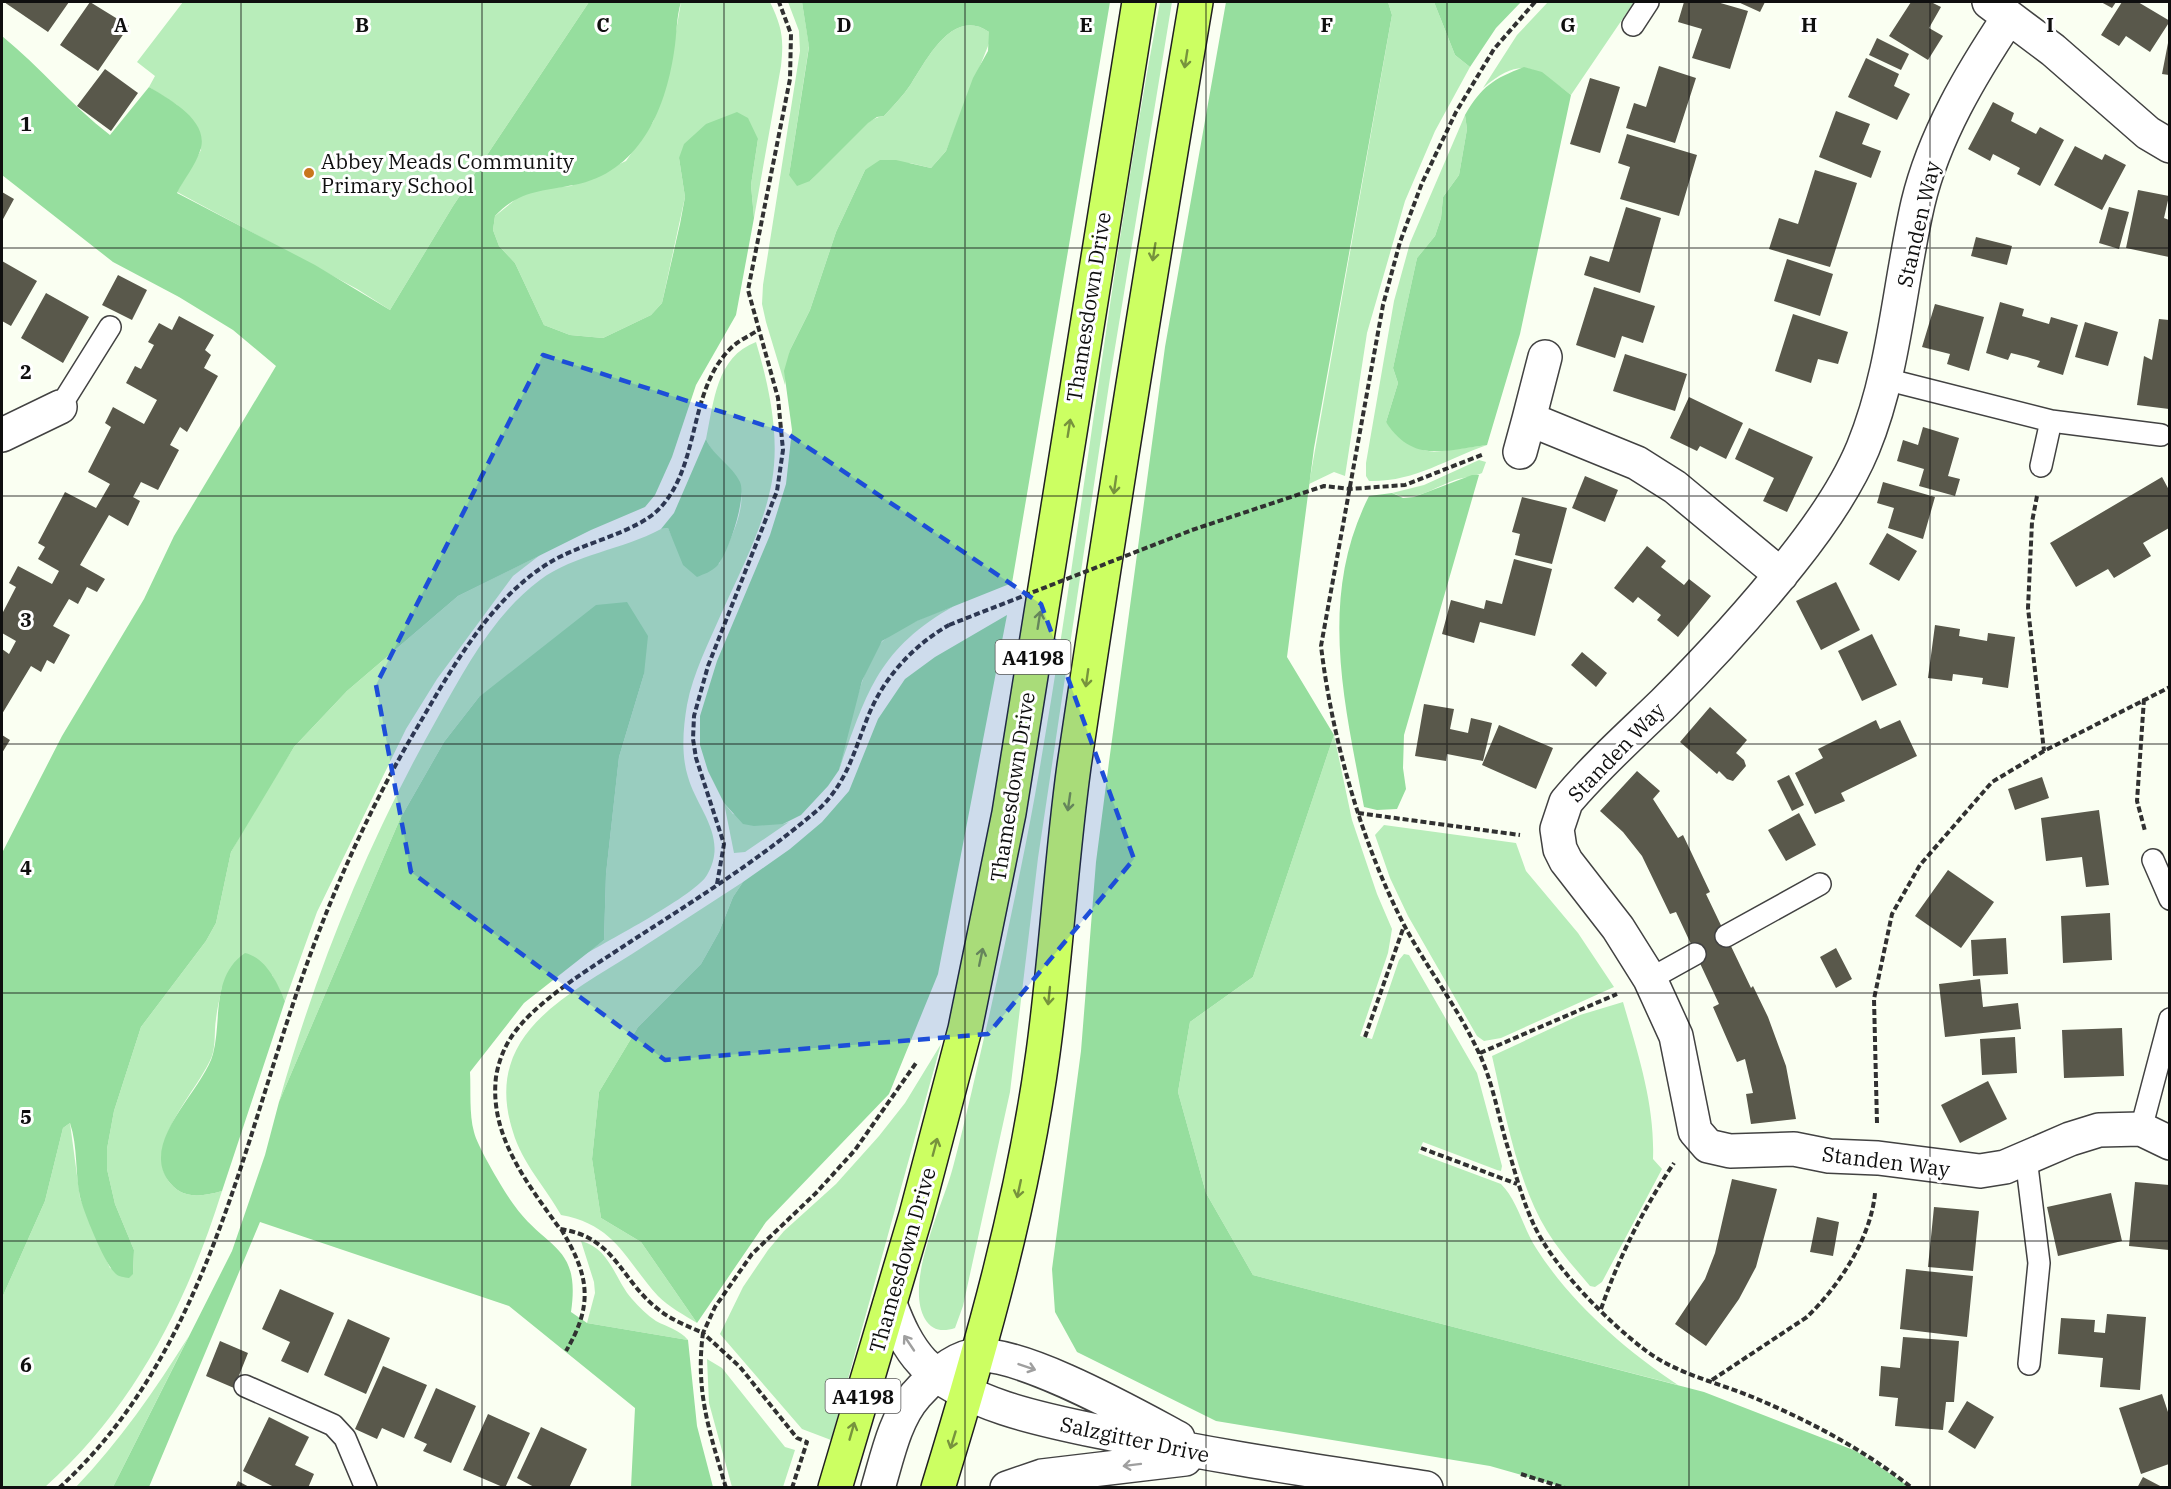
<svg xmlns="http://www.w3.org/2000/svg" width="2171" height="1489" viewBox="0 0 2171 1489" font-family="'IBM Plex Serif',serif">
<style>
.green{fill:#b8edba}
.forest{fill:#96de9e}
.building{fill:#59584b}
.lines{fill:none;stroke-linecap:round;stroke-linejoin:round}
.service-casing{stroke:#424242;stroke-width:24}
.minor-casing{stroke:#424242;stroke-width:36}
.tertiary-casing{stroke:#424242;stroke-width:36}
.primary-casing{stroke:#202020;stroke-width:36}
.path{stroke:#313131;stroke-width:4;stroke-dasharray:6 3;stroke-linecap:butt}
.service{stroke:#fff;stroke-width:21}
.minor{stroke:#fff;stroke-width:33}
.tertiary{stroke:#fff;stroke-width:33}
.primary{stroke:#ccff62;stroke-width:33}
.path-bridge{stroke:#313131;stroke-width:4;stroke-dasharray:6 3;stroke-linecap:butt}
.oneway{stroke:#77933d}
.oneway2{stroke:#9f9f9f}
.marked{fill:#1d4ed8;fill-opacity:0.2;stroke:#1d4ed8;stroke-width:4.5;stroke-dasharray:12 8;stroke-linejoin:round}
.grid{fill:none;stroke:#0f0f0f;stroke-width:1.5;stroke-opacity:0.55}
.poi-dot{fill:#c9761d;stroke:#fff;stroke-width:2}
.labels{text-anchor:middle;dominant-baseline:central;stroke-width:6;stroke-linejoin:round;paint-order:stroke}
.shield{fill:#fff;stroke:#575757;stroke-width:1.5}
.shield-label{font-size:20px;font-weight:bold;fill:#0f0f0f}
.poi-label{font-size:21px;fill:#0f0f0f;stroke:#fff;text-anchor:start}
.street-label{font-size:21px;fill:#0f0f0f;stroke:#fff}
.grid-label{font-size:20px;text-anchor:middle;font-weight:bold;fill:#0f0f0f;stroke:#fff;stroke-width:6;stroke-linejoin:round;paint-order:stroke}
</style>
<rect width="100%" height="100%" fill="#fafff2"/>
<path class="green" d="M183,2H589L453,206L390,310L357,289L177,192L201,150L177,105L149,87L155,76L137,62Z
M681,2H770C782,27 784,38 781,66L754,218L751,185L758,139L679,158L685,197L662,303L651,315L603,338L570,335L544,325L515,263L499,246L493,230L495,216L521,195L540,189L571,186L626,161L653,122L668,78Z
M788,2H802L809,46L789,175L810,181C827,164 860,118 884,116C893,106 903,96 911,84C927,59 953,7 989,32L990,41L946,151L931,168L910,163L865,170L836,232L810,310L790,350L785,385L766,322L762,304L763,285L800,51L799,31Z
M1160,2H1172L1110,378L1038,858L1010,1092L963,1306L955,1328C943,1332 932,1331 925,1319C904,1282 943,1206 953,1167C967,1115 978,1063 990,1012C1006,939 1022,867 1035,795C1082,531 1110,265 1160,2Z
M1388,2H1434L1455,55L1470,67L1435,131L1405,201L1367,333L1345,476L1334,472L1309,484L1392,15Z
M1548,2H1634L1571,95C1536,69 1523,54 1483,88L1517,35Z
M1465,115L1467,129L1459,175L1443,197L1441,218L1435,236L1417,258L1393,368L1398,383L1386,422L1423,450L1434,452L1487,445C1446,459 1415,482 1369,481L1366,476V463L1394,301L1410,243Z
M756,342C769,386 780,435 772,481C764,526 741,570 722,612C709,642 693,673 687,705C683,728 681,755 688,777C697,809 729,838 707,875C697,894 606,942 582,956L604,940L606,874L619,757L644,674L479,697L444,742L400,819L279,1102C317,967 369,839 438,717C465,669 494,614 540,580C575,554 622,550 661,529L668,528L674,541L719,564C729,541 753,500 735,476C725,463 712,454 706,439C714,402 716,357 756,342Z
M1479,460L1486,462L1482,473C1475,477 1464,477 1455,480C1432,488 1416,503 1392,493L1424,485Z
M540,555L513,576L437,679L406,729L317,912L285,1001L272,975L222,987C220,998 217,1008 216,1019C214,1031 216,1044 212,1056C199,1090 139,1147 171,1184C185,1200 204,1196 222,1191C187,1303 134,1408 45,1487L2,1488V1298L45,1201L63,1128L70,1123L80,1198L110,1268L133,1274L134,1250L115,1204L107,1169V1149L114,1111L141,1027L206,941L216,923L231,852L254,811L294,747L347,691L458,596Z
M954,606C878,649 867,692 839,770C845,742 864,656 884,640C903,624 931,615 954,606Z
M1334,735L1352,820L1377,894L1392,929L1388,953L1360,1036L1372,1039L1399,960L1404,954L1409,955L1477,1073L1502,1166L1501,1171L1497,1170L1423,1142L1418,1153L1501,1184C1518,1201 1523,1228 1536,1248C1571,1303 1624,1349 1678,1385L1253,1275L1206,1193L1178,1092L1190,1022L1253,977Z
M724,803L733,814L783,824L789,822L745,852L734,853Z
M1384,825L1516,843L1526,871L1578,933L1614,987L1501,1038L1484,1041L1477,1036L1408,916L1390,878L1375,835Z
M743,882L733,897L719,932L701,964L638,1027L599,1092L592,1159L601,1218L641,1242L697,1323C684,1315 669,1307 658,1296C625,1260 616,1225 561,1215C546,1188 522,1163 513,1132C482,1036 564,997 632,954C669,930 706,906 743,882Z
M1623,1002C1638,1054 1655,1104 1653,1159L1662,1169L1602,1282L1595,1287L1590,1286C1575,1268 1559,1251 1547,1231C1517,1182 1505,1112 1492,1056L1580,1015Z
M941,1044L831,1440L802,1429L720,1334L743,1287L768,1250L784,1231L836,1184L879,1136L905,1103Z
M581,1241C610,1248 615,1280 632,1299C639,1307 647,1315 656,1321C667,1327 680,1330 688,1340L587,1323L595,1293L594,1282Z
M189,1336L113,1487L75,1488C120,1441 155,1390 189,1336Z
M707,1359L722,1368L785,1447L795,1450L783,1487H732L709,1403Z"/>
<path class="forest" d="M589,2H681C676,18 677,35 674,52C665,112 638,173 574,185C542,191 518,191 495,216L493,230L499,246L515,263L544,325L570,335L603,338L651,315L662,303L680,224L685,197L679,158L684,144L706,124L737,112L748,118L758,139L751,185L754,218L736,315L696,385L672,457L655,495L645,507L591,530L458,596L347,691L294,747L231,852L216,923L206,941L141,1027L114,1111L107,1149V1169L115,1204L134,1250L133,1274L129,1278C124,1277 119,1277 116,1274C105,1265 84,1213 80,1197C75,1173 78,1147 70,1123L63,1128L45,1201L2,1298V853L62,736L144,599L174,536L276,366L233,330L179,297L113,262L2,175V36C40,67 71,105 110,135L149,87C169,99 211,121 200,151C195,166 184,179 177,193L315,265L390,310L453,206Z
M802,2H1110L1012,583L917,621L882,641L862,681L839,770L828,786L801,815L783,824L754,826L743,824L724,803L708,771L700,745V716L717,661L770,535L786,484L792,430L784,371L790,350L810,310L836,232L865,170L880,160H896L931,168L946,151L973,78L988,51L989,32C953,7 927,59 911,84C903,96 893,106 884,116L877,117L868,123L810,181L797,186L789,175L809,47Z
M1226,2H1388L1392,15L1314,448L1287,657L1334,735L1253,977L1190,1022L1178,1092L1206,1193L1253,1275L1704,1392L1856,1451L1910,1487H1563L1490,1466L1216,1421L1077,1352L1055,1312L1052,1269L1081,1051L1096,862L1109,762L1165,347Z
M1434,2H1521L1496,28L1470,67L1455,55Z
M1524,67L1542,72L1571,95L1520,334L1487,445C1445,450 1413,464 1386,422L1398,383L1393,368L1417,258L1435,236L1441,218L1443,197L1459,175L1467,129L1465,115C1482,86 1493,79 1524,67Z
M706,439C713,456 732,465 740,482C747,498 728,554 717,566C711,572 704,574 697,577L683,565L668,528L661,529L674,513Z
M1472,475H1479L1404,735L1403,768L1406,789L1397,809L1377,810L1364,807C1344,701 1318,597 1369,496L1392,493L1403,498L1414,497Z
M627,602L648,636L644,674L619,757L606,874L604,940L524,1003L470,1072C471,1090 469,1114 474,1132C477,1146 505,1193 514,1205C546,1250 581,1244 571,1312L587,1323L688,1340L697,1426L713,1487H631L635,1408L509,1306L260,1222L149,1487H113L232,1251L265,1155L279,1102L400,819L444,742L479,697L596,605Z
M1007,615L938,974L889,1094L766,1222L697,1323L641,1242L601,1218L592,1159L599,1092L638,1027L701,964L719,932L733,897L743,882L790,849L822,822L849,791L878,719L905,679L935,657Z
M245,953C266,958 277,982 285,1001L222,1191C204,1196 185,1200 171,1184C136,1144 203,1091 213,1054C222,1020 211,976 245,953Z"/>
<path class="building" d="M4,2H69L48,32Z
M90,2L129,26L98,71L60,45Z
M1684,2H1717L1748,11L1730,69L1692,58L1702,29L1678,22Z
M1738,2H1765L1760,12Z
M1911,2H1931L1941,7L1929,28L1943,36L1928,60L1889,36Z
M2101,2H2116L2112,8Z
M2122,2H2138L2170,21L2150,52L2126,36L2119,46L2101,35Z
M1877,38L1909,54L1901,70L1869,55Z
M2168,43H2169V75L2162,74Z
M1866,58L1899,74L1894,86L1910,94L1897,120L1848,97Z
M1659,66L1696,78L1675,143L1626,128L1634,103L1646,107Z
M105,69L138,93L111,131L77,106Z
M1590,78L1620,87L1600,153L1570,144Z
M1993,102L2014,113L2011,121L2036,134L2040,127L2064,140L2040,186L2017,174L2020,168L1993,154L1990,161L1968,149Z
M1836,111L1870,124L1862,144L1881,151L1871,178L1819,157Z
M1627,134L1697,155L1679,216L1620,199L1630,167L1618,163Z
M2075,146L2102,160L2105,154L2126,165L2102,210L2054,185Z
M1815,170L1857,183L1830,267L1769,249L1779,218L1798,224Z
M2138,190L2169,196L2164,218L2169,220V257L2126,248Z
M2,192L14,199L2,221Z
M1626,207L1661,218L1640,293L1584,275L1590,256L1609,262Z
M2109,207L2129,212L2119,249L2099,243Z
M1976,237L2012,246L2007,265L1971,256Z
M1787,259L1833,274L1820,316L1774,301Z
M2,261L37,281L11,326L2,321Z
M118,275L147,290L132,320L102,305Z
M1594,287L1655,306L1643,343L1622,336L1615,358L1576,345Z
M46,293L89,317L63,363L21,338Z
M2000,302L2024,309L2022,316L2049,324L2051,317L2078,325L2063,375L2037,367L2040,361L2027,357L2011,353L2008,360L1986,353Z
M1935,304L1984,317L1969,371L1947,364L1950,354L1922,347Z
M1793,314L1848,332L1838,364L1818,359L1811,383L1775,371Z
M179,316L214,335L205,350L211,355L204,368L218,376L187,432L180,427L170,445L179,450L158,490L141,482L133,497L140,501L128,526L109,515L80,565L105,579L97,592L87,587L78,604L69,599L53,626L70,635L54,664L47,660L41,672L31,666L2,714V649L9,654L16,641L2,633V614L16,587L9,583L18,566L52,584L59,571L38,559L45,547L38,543L65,492L96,508L110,484L88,472L111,427L105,423L113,407L144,424L157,400L126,383L135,366L141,369L154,345L148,342L159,323L172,330Z
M2159,319L2169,320V409L2137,405L2144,356L2152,360Z
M2085,322L2118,332L2108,366L2075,357Z
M1625,354L1687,374L1675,411L1613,391Z
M1689,397L1743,423L1726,459L1700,446L1697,451L1670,438Z
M1923,427L1959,438L1948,476L1960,479L1955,496L1919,486L1924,469L1897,461L1903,440L1918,445Z
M1749,428L1813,457L1787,512L1763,501L1774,478L1735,459Z
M1585,476L1618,490L1605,522L1572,508Z
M2162,477L2169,490V528L2143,543L2151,556L2114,578L2108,569L2076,587L2050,543Z
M1883,482L1935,497L1923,539L1888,528L1894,508L1877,503Z
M1522,497L1567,508L1552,564L1515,555L1520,534L1512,532Z
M1887,533L1917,551L1899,581L1869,564Z
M1647,546L1666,561L1661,567L1684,585L1689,579L1711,596L1678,637L1657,620L1661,615L1638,597L1633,603L1614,588Z
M1514,559L1552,569L1535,636L1480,622L1474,643L1442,634L1451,600L1484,609L1486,600L1502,604Z
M1836,582L1860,630L1821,650L1796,601Z
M1935,625L1960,629L1959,636L1987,641L1988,633L2015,637L2008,688L1982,684L1983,678L1953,674L1952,681L1928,678Z
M1872,634L1897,685L1862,701L1838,651Z
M1582,652L1607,673L1596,687L1571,665Z
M1424,704L1454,709L1450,729L1468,733L1471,718L1492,723L1483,761L1447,754L1446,761L1415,756Z
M1710,707L1747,740L1736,753L1744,760L1746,766L1733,781L1727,779L1719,771L1717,774L1680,742Z
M1876,720L1880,729L1900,720L1917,756L1841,793L1845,801L1815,814L1795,773L1823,758L1818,749Z
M1499,725L1553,748L1536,789L1482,765Z
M2,735L10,740L2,753Z
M1637,771L1660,791L1653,799L1678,838L1683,835L1710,892L1706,894L1751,988L1753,986L1768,1017L1786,1066L1796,1119L1751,1124L1746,1094L1753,1093L1745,1059L1737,1062L1713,1007L1719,1004L1676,912L1670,914L1642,856L1623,832L1600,811Z
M1789,775L1804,805L1792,811L1777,781Z
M2042,777L2049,798L2015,810L2008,789Z
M2099,810L2109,885L2086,887L2082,857L2046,861L2041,818Z
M1799,813L1816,845L1786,861L1768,830Z
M1948,870L1994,902L1961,948L1915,916Z
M2110,913L2112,960L2063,963L2061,916Z
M2006,938L2008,974L1973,976L1971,940Z
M1836,948L1852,979L1836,988L1820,957Z
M1980,979L1983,1007L2018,1003L2021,1029L1945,1037L1939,984Z
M2122,1028L2124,1076L2064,1078L2062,1030Z
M2015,1037L2017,1073L1982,1075L1980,1039Z
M1988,1081L2007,1119L1960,1143L1941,1105Z
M1732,1179L1777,1189L1756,1267L1739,1299L1706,1346L1675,1324L1705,1279L1715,1253Z
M2135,1182L2169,1185V1250L2129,1246Z
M2111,1193L2122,1241L2058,1256L2047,1207Z
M1934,1207L1979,1211L1973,1271L1928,1267Z
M1817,1217L1839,1222L1833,1256L1810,1252Z
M1906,1269L1973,1276L1967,1337L1900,1329Z
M280,1289L334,1313L308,1373L281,1361L290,1342L262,1329Z
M2107,1314L2146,1317L2140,1390L2100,1387L2103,1358L2058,1354L2061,1318L2095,1320L2094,1332L2105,1333Z
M348,1319L390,1338L366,1394L324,1375Z
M1903,1337L1959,1341L1954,1402H1946L1943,1430L1895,1426L1898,1398L1879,1396L1881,1366L1900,1368Z
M220,1341L248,1353L234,1388L206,1376Z
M383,1366L427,1385L404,1438L382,1428L377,1439L355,1429Z
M436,1388L476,1406L451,1463L423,1451L427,1444L414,1438Z
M2162,1394L2169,1415V1464L2141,1474L2119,1408Z
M1967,1401L1994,1417L1975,1449L1948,1432Z
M488,1414L530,1433L505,1488L463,1470Z
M269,1417L309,1437L295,1465L314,1474L308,1488H276L243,1471Z
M541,1427L587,1449L569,1488H536L517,1478Z
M2143,1477L2164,1488H2137Z
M238,1481L251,1488H235Z"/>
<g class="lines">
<defs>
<path id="service" d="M1633,25L1648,2
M1885,379L2051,421L2161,435
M60,407L110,327
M2041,466L2051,421
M2153,860L2170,899
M1726,936L1820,884
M1650,979L1695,954
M2141,1129L2170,1019
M2026,1158L2039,1263L2029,1364
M245,1386L333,1425L345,1438L366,1488"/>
<path id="minor" d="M1989,2L2053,50L2148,133L2170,146
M2009,17C1971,74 1934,136 1918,203C1899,285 1895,370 1863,448C1846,489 1819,527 1791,562C1752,611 1709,658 1664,703C1631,735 1596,766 1566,802L1557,829L1560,849L1566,861L1618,928L1650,979L1676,1036L1695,1131L1708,1146L1730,1151L1794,1149L1829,1156L1878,1158L1980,1171L2005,1167L2070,1139L2099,1130L2141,1129L2170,1143
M1545,357L1529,419L1637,463L1675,487L1781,575
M2,435L60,407
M1520,452L1529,419"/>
<path id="tertiary" d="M890,1304C898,1325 907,1346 923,1363C969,1409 1060,1423 1121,1436C1222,1458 1324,1472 1426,1488
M878,1488C887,1458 895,1418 916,1395C929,1380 952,1360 971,1356C1015,1347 1137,1416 1178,1438
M1007,1488L1042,1476L1185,1459"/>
<path id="primary" d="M835,1488L916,1215L965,1029L1009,813L1139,2
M938,1488C982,1345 1023,1201 1043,1053C1056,958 1061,861 1074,766C1112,511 1153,256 1196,2"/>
</defs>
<use href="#service" class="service-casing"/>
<use href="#minor" class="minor-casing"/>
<use href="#tertiary" class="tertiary-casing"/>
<use href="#primary" class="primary-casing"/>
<path class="path" d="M1535,2L1494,49L1456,112L1422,183L1400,242L1383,305L1321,646C1332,738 1361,841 1403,923C1426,967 1457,1006 1478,1051C1492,1079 1498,1115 1507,1145C1515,1172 1522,1199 1533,1223C1552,1266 1608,1322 1645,1350C1675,1373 1715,1382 1750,1396C1806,1419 1865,1450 1912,1488
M2037,496L2032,522L2028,608L2044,751
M1192,530L1324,486L1350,489L1405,485L1484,454
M2144,699L2137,801L2145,831
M1358,813L1520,835
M717,884L724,844L696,758L693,739L694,716L708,666L777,491L783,450L778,398L748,290L790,79L791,34L779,2
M1365,1037L1404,926
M1480,1053L1617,994
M1877,1123L1874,999L1892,914L1920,865L1992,782L2044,751L2170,687
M1421,1148L1517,1184
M561,1229C589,1275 594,1304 566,1351
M1601,1309C1619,1257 1643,1209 1674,1163
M1712,1380L1807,1317C1839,1286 1871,1238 1875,1193
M1521,1474L1565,1488
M59,1488C196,1363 236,1175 292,1007C324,910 366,813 418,726C452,668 491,598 549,563C580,543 638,533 661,507C701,462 688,390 731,348C739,340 751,335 760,329
M726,1488C710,1433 695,1392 703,1333C688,1326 671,1320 658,1309C620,1280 616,1237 560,1229C528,1184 489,1136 496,1077C498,1064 503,1050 510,1039C533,1002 594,966 630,942C695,900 762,858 820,808C848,781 855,748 869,714C885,676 914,645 949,625
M792,1488L807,1442L797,1438L740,1367L703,1333L715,1307L752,1254L816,1193L855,1150L916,1063"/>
<use href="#service" class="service"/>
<use href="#minor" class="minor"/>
<use href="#tertiary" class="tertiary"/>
<use href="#primary" class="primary"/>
<path class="path-bridge" d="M949,625L1192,530"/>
</g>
<defs><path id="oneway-shaft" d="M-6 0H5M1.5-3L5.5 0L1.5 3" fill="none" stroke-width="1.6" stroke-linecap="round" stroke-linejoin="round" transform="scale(1.5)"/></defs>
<g class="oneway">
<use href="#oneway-shaft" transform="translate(1186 59) rotate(99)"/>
<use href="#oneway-shaft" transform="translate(1154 252) rotate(99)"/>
<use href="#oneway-shaft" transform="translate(1069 428) rotate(-81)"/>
<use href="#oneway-shaft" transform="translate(1115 485) rotate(98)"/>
<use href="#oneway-shaft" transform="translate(1039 620) rotate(-81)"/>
<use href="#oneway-shaft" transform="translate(1087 678) rotate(98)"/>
<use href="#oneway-shaft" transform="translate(1069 802) rotate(98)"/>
<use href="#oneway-shaft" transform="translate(981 957) rotate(-78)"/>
<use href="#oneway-shaft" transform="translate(1049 996) rotate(96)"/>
<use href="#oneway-shaft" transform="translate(935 1147) rotate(-75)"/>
<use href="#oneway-shaft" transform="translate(1019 1189) rotate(102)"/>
<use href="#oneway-shaft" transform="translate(852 1431) rotate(-74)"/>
<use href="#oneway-shaft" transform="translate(953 1440) rotate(107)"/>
</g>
<g class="oneway2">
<use href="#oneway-shaft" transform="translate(909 1343) rotate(-124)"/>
<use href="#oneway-shaft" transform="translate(1027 1367) rotate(19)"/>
<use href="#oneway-shaft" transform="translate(1132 1465) rotate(173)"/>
</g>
<path class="marked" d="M543,355L785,432L1041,604L1134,859L988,1034L665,1060L411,872L376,685Z"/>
<path class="grid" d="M241,2V1488M482,2V1488M724,2V1488M965,2V1488M1206,2V1488M1447,2V1488M1689,2V1488M1930,2V1488M2,248H2170M2,496H2170M2,744H2170M2,993H2170M2,1241H2170"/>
<circle class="poi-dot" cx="309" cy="173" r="6"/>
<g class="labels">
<g class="shield">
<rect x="995.5" y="640" width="75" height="34" rx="4.5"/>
<rect x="825.5" y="1379" width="75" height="34" rx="4.5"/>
</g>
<g class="shield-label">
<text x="1033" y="657">A4198</text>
<text x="863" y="1396">A4198</text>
</g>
<g class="poi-label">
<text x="321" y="161">Abbey Meads Community<tspan x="321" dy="24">Primary School</tspan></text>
</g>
<g class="street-label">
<text transform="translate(1918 224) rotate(-77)">Standen Way</text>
<text transform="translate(1088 307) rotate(-81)">Thamesdown Drive</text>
<text transform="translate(1616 752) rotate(-46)">Standen Way</text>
<text transform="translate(1012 787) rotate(-81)">Thamesdown Drive</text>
<text transform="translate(1886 1161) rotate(7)">Standen Way</text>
<text transform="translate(902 1260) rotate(-74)">Thamesdown Drive</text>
<text transform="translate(1135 1439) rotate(12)">Salzgitter Drive</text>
</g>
</g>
<g class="grid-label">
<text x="121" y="32">A</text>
<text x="362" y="32">B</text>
<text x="603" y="32">C</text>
<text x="844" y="32">D</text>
<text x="1086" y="32">E</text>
<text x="1327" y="32">F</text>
<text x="1568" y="32">G</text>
<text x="1809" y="32">H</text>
<text x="2050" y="32">I</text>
<text x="26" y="131">1</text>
<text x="26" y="379">2</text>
<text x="26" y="627">3</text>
<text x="26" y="875">4</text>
<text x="26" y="1124">5</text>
<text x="26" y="1372">6</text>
</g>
<rect width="2171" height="1489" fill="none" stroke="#0f0f0f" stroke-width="6"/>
</svg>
